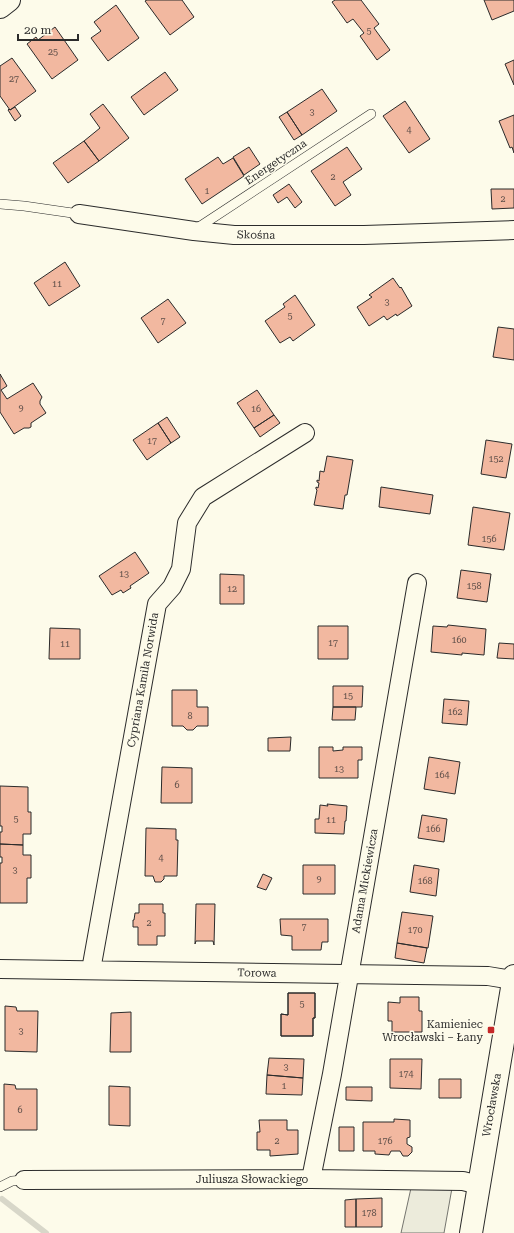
<svg xmlns="http://www.w3.org/2000/svg" width="514" height="1233" viewBox="0 0 514 1233" font-family="'Roboto Serif',serif">
<style>
.green{fill:#ecebdb;stroke:#74746e}
.lines{fill:none;stroke-linecap:round;stroke-linejoin:round}
.stream{stroke:#d8d7c9;stroke-width:6}
.building{fill:#f2b8a0;stroke:#2b2b2b}
.lane-casing{stroke:#2b2b2b;stroke-width:10}
.street-casing{stroke:#2b2b2b;stroke-width:20}
.secondary-casing{stroke:#2b2b2b;stroke-width:24}
.lane{stroke:#fdfbea;stroke-width:9}
.street{stroke:#fdfbea;stroke-width:18}
.secondary{stroke:#fdfbea;stroke-width:22}
.poi-dot{fill:#c62828;stroke:#fdfbea;stroke-width:1.5}
.labels{text-anchor:middle;dominant-baseline:central;stroke-width:3;stroke-linejoin:round;paint-order:stroke}
.number-label{font-size:9px;fill:#5d4e48}
.street-label{font-size:11px;fill:#2b2b2b;stroke:#fdfbea}
.poi-label{font-size:11px;fill:#2b2b2b;stroke:#fdfbea;text-anchor:end}
</style>
<rect width="100%" height="100%" fill="#fdfbea"/>
<path class="green" d="M411,1188H452L444,1233H401Z"/>
<g class="lines">
<path class="stream" d="M2,1199L46,1233"/>
</g>
<path class="building" d="M147,0H182L194,17L170,35L145,1Z
M335,0H361L379,24L374,28L390,50L377,60L360,36L364,33L353,19L347,23L332,2Z
M484,0H514V11L492,20Z
M116,5L139,38L108,61L91,38L101,31L94,22Z
M55,27L78,60L52,79L27,44L36,37L38,40Z
M12,58L36,91L10,110L0,96V66Z
M514,60V85L505,64Z
M165,72L178,90L144,115L131,97Z
M322,89L337,111L302,135L287,112Z
M405,101L430,139L409,153L383,116Z
M103,104L129,138L99,161L84,141L100,128L90,114Z
M15,107L21,116L15,121L8,110L9,109L10,110Z
M287,112L302,135L294,140L279,117Z
M514,115V153L512,147L510,148L499,121Z
M84,141L99,161L68,183L53,163Z
M249,147L260,164L244,175L233,157Z
M347,147L362,169L343,182L351,195L335,206L311,171Z
M218,157L223,164L233,158L244,176L202,204L185,179Z
M289,184L302,202L295,208L287,197L278,203L273,195Z
M491,189H514V208L492,209Z
M65,262L80,286L49,306L34,283Z
M393,278L400,288L401,287L412,306L397,316L396,314L387,320L384,316L369,326L357,307L372,297L369,295Z
M295,295L315,325L293,341L290,337L280,343L265,321L285,307L283,304Z
M168,299L186,323L158,343L141,318Z
M498,327L514,329V360L493,357Z
M0,374L7,386L1,390L7,399L33,383L42,397L40,401V404L46,413L31,423V427L29,428H24L14,434L0,412Z
M257,390L274,415L254,428L237,403Z
M274,415L280,423L260,437L254,428Z
M167,417L180,437L171,443L158,423Z
M158,423L171,443L147,460L133,440Z
M486,440L512,444L506,478L481,474Z
M327,456L353,460L347,495H345L343,509L314,505L317,490L316,489V487L318,488L319,483L317,482V480L319,481L320,471L324,472Z
M381,487L433,495L430,514L379,507Z
M473,507L510,513L504,550L468,545Z
M135,552L149,573L130,586L131,588L123,593L121,590L112,595L99,576Z
M461,570L491,574L487,602L457,598Z
M220,574L244,575V604H220Z
M448,625L486,629L484,655L462,653V655L431,652L433,626L447,627Z
M318,626H348V659H318Z
M50,628L80,629V659H49Z
M499,643L514,644V659L497,658Z
M333,686H363L362,707H333Z
M172,690H197V707H208V726H197L193,730H187L183,726H172Z
M444,699L469,701L467,725L442,723Z
M333,707H356L355,720H332Z
M291,737L290,751H268V738Z
M319,747H333V751L343,750V747H362V760H358V778H319Z
M429,757L460,762L455,794L424,789Z
M162,767L192,768V803H161Z
M0,786L28,787V812H31V834H23V845L0,844V832H2V826H0Z
M327,804L347,806L346,821H345L344,834L315,833V819H319L320,805L328,806Z
M422,815L447,819L444,842L418,838Z
M146,828L176,829V840H178L177,876H164V879L161,882H155L153,876H145Z
M0,844L23,845V855H31V878H27V903H0V863H2V857H0Z
M303,865H335V894H303Z
M414,865L439,869L436,896L410,892Z
M263,874L272,878L266,890L257,887Z
M139,904H163V913H165V936H157V945H138V927H133V920H134L135,913H139Z
M196,904H215L214,945L213,941H196L195,944Z
M402,912L433,916L428,948L397,943Z
M280,919H328V942H322L321,950H292V936L281,935Z
M397,943L427,948L424,963L395,958Z
M288,993H315V1018H313V1036H281V1014L288,1015Z
M288,993H315V1018H313V1036H281V1014L288,1015Z
M400,997H419V1011H422V1032H392V1021H388V1002L400,1003Z
M5,1006L16,1007L17,1011H38L37,1052L5,1051Z
M131,1012V1052H110L111,1013Z
M269,1058L304,1059L303,1078L267,1075Z
M390,1059H422L421,1089L390,1088Z
M267,1075L303,1078L302,1095L266,1094Z
M439,1079H461V1098H439Z
M4,1084L15,1085L16,1089H37V1130H4Z
M109,1086L130,1087V1126L109,1125Z
M346,1087H372V1101L346,1100Z
M394,1119L410,1120V1137L407,1138V1144L412,1147V1152L408,1156H403L400,1151H391L389,1155L375,1154V1151H363V1122H394Z
M259,1120H287V1130H298V1154L270,1156V1150H257V1132H260Z
M339,1127H354V1151H339Z
M382,1198V1227H356V1199Z
M356,1199V1227H345V1200Z"/>
<g class="lines">
<defs>
<path id="lane" d="M0,204L24,206L79,214
M196,229L371,114
M0,1187L12,1181L24,1180"/>
<path id="street" d="M79,214L194,231L234,235H364L514,230
M0,969L488,976L513,980
M91,970L157,604L172,587L181,569L187,523L203,497L305,433
M311,1179L332,1074L417,583
M24,1180L311,1179L463,1181L479,1185"/>
<path id="secondary" d="M0,7L9,0
M471,1233L514,976"/>
</defs>
<use href="#lane" class="lane-casing"/>
<use href="#street" class="street-casing"/>
<use href="#secondary" class="secondary-casing"/>
<use href="#lane" class="lane"/>
<use href="#street" class="street"/>
<use href="#secondary" class="secondary"/>
</g>
<rect class="poi-dot" x="487" y="1026" width="8" height="8" rx="2"/>
<g class="labels">
<g class="number-label">
<text x="369" y="31">5</text>
<text x="53" y="52">25</text>
<text x="14" y="79">27</text>
<text x="312" y="112">3</text>
<text x="409" y="130">4</text>
<text x="333" y="177">2</text>
<text x="207" y="191">1</text>
<text x="503" y="199">2</text>
<text x="57" y="284">11</text>
<text x="387" y="302">3</text>
<text x="290" y="316">5</text>
<text x="163" y="321">7</text>
<text x="21" y="408">9</text>
<text x="256" y="409">16</text>
<text x="152" y="441">17</text>
<text x="496" y="459">152</text>
<text x="489" y="539">156</text>
<text x="124" y="574">13</text>
<text x="474" y="586">158</text>
<text x="232" y="589">12</text>
<text x="459" y="640">160</text>
<text x="333" y="643">17</text>
<text x="65" y="644">11</text>
<text x="348" y="696">15</text>
<text x="455" y="712">162</text>
<text x="190" y="716">8</text>
<text x="339" y="769">13</text>
<text x="442" y="775">164</text>
<text x="177" y="785">6</text>
<text x="16" y="819">5</text>
<text x="331" y="820">11</text>
<text x="433" y="829">166</text>
<text x="161" y="858">4</text>
<text x="15" y="870">3</text>
<text x="319" y="879">9</text>
<text x="425" y="881">168</text>
<text x="149" y="923">2</text>
<text x="304" y="927">7</text>
<text x="415" y="930">170</text>
<text x="302" y="1004">5</text>
<text x="21" y="1031">3</text>
<text x="286" y="1067">3</text>
<text x="406" y="1074">174</text>
<text x="284" y="1086">1</text>
<text x="20" y="1110">6</text>
<text x="277" y="1141">2</text>
<text x="385" y="1141">176</text>
<text x="369" y="1213">178</text>
</g>
<g class="street-label">
<text transform="translate(276 162) rotate(-34)">Energetyczna</text>
<text transform="translate(256 235) rotate(1)">Skośna</text>
<text transform="translate(143 680) rotate(-80)">Cypriana Kamila Norwida</text>
<text transform="translate(365 881) rotate(-80)">Adama Mickiewicza</text>
<text transform="translate(257 973) rotate(1)">Torowa</text>
<text transform="translate(492 1105) rotate(-80)">Wrocławska</text>
<text x="252" y="1179">Juliusza Słowackiego</text>
</g>
<g class="poi-label">
<text x="483" y="1024">Kamieniec<tspan x="483" dy="13">Wrocławski – Łany</tspan></text>
</g>
</g>
<path d="M18 34v6h60v-6" fill="none" stroke="#2b2b2b" stroke-width="2"/>
<text x="24" y="34" font-size="12" fill="#2b2b2b" stroke="#fdfbea" stroke-width="3" paint-order="stroke">20 m</text>
</svg>
